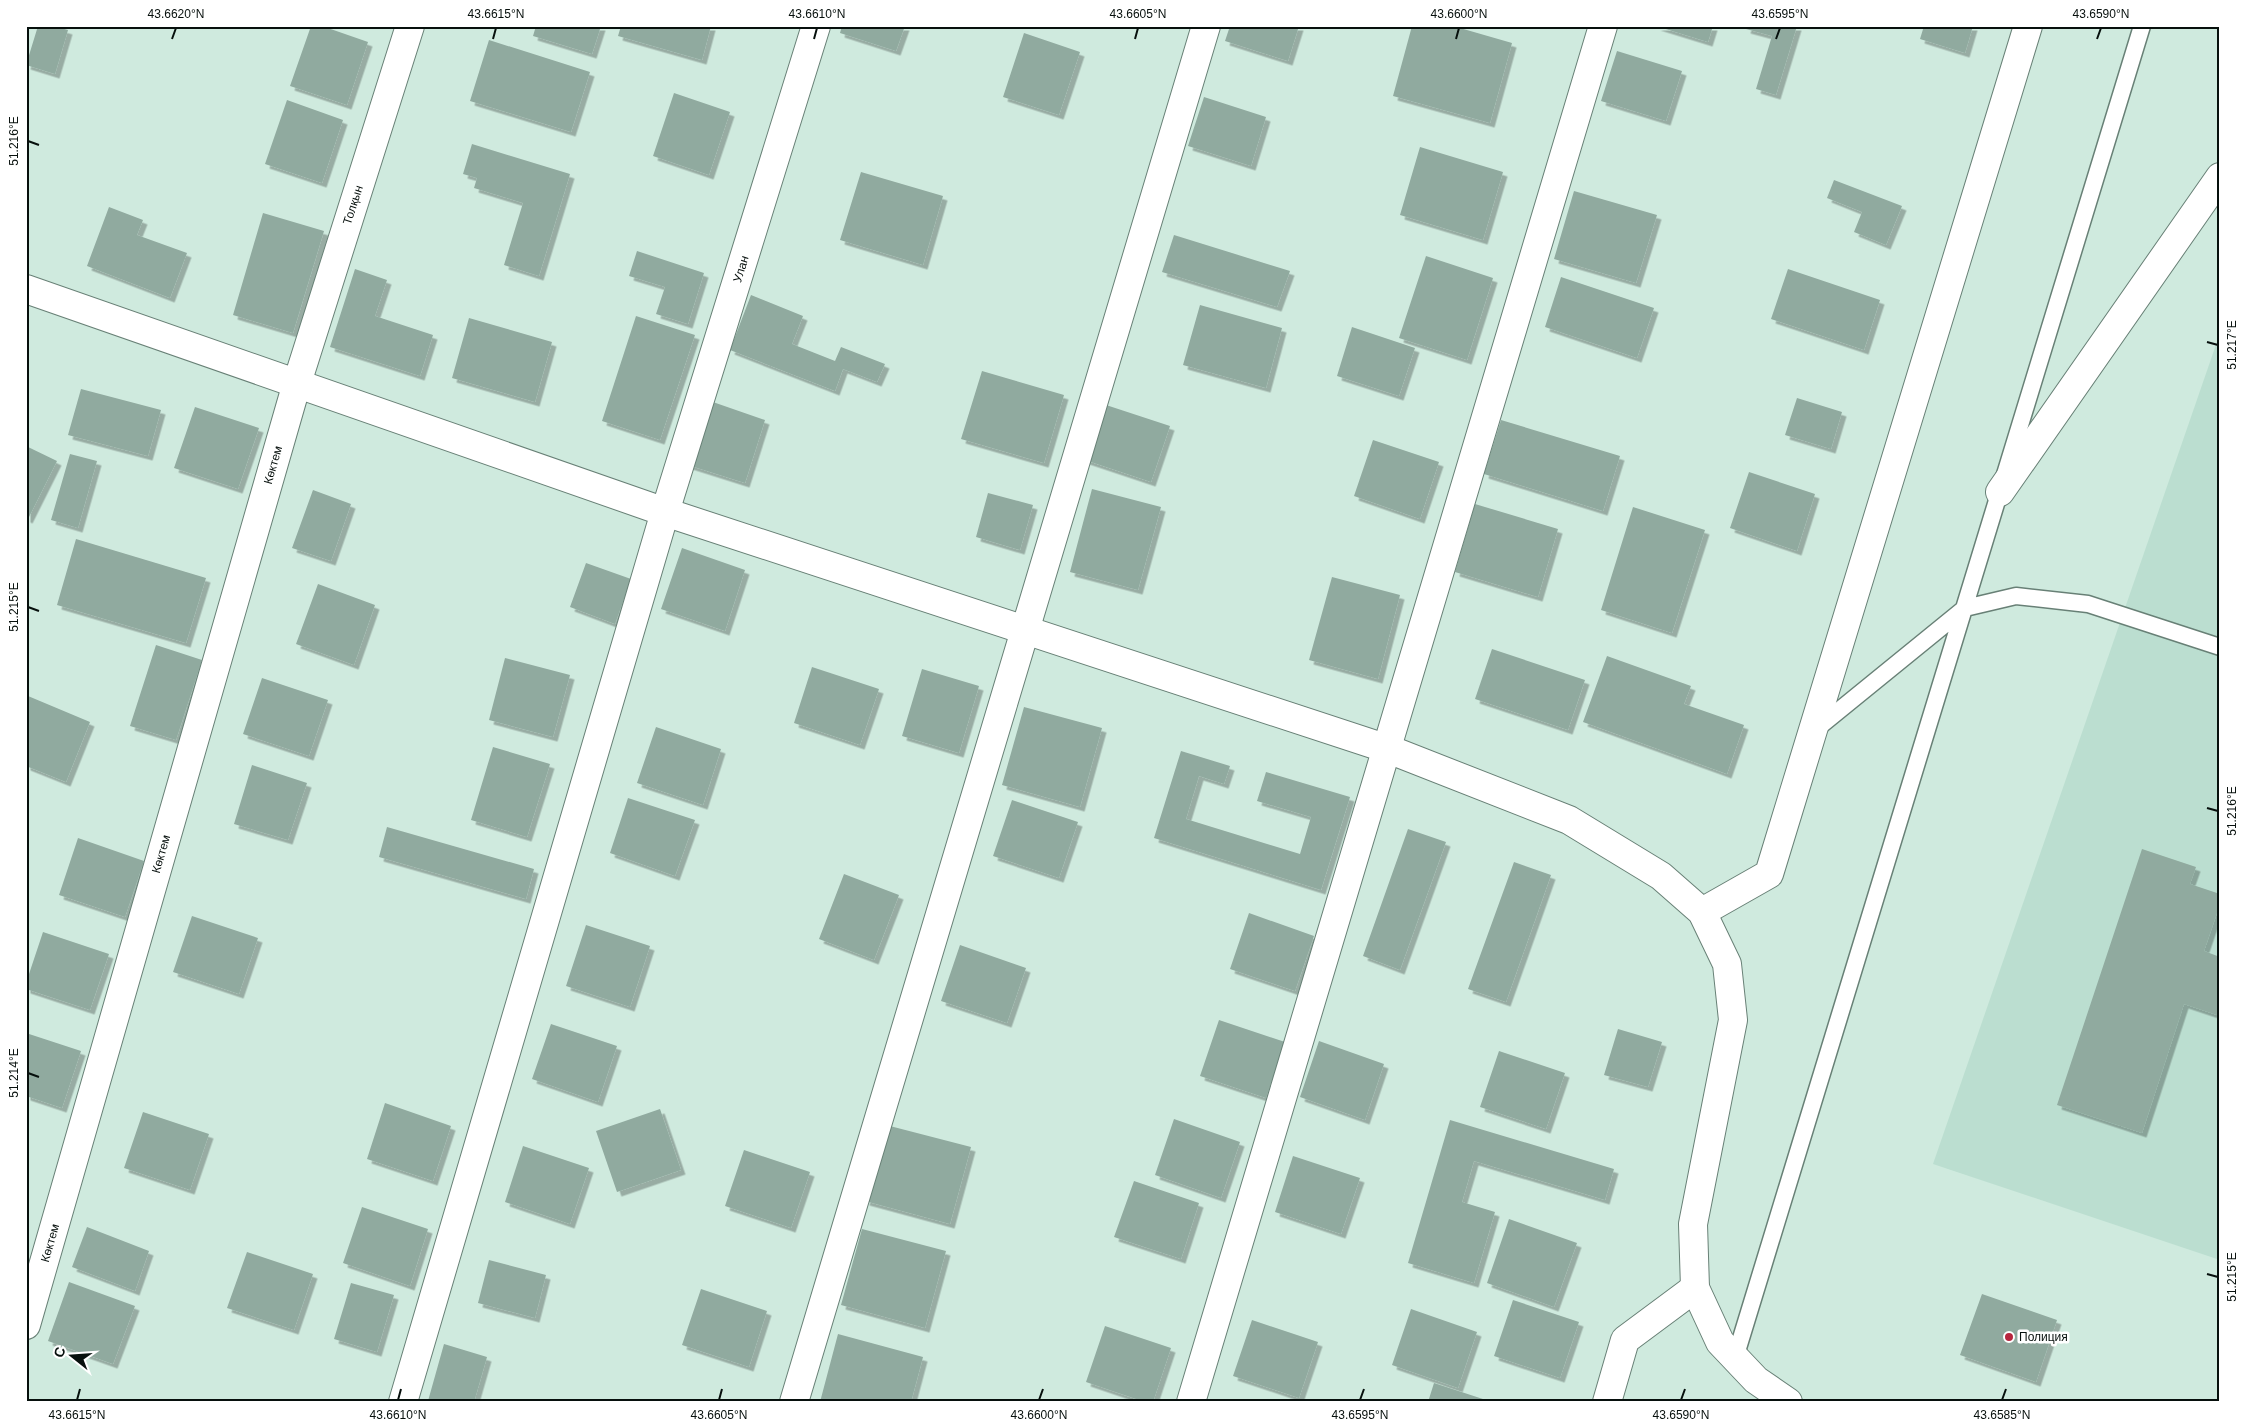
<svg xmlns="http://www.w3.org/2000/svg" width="2246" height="1428" viewBox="0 0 2246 1428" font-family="Arial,sans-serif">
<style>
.built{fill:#bbded0}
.building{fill:#90aa9f;filter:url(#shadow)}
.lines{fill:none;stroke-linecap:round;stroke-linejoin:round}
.lane-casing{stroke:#688076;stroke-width:19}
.street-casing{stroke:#688076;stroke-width:30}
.secondary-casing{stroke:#688076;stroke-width:30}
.lane{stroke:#fff;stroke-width:16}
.street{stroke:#fff;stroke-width:28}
.secondary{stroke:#fff;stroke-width:28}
.ticks{fill:none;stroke:#07100d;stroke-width:2}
.poi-dot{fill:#b7253e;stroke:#fff;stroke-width:2}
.labels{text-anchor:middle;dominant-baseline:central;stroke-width:5;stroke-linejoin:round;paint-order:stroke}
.street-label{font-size:12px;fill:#07100d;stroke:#fff}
.poi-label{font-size:12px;fill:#07100d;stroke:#fff;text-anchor:start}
.neatline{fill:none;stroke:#07100d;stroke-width:2}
.ticks-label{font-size:12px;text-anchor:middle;fill:#07100d}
</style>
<defs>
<filter id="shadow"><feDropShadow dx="4.5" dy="4.5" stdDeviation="0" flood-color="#0004"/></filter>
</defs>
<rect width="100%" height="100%" fill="#cfeade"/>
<path class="built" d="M2220,333V1260L1933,1164Z"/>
<path class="building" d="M38,26H54L68,30L55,74L26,65Z
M311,26H322L368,42L347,105L290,86Z
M536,26H601L592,54L533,36Z
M621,26H711L702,60L618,36Z
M842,26H905L896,51L840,33Z
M1230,26H1299L1288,61L1225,41Z
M1412,26H1453L1512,43L1490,123L1393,96Z
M1656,26H1713L1708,42Z
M1747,26H1797L1776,95L1756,89L1772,36L1746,29Z
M1924,26H1973L1965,53L1920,39Z
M1024,33L1080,52L1059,115L1003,97Z
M489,40L590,72L571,132L470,101Z
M1617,51L1682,71L1666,121L1601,101Z
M674,93L730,112L709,175L653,156Z
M1204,97L1266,117L1251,166L1188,146Z
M287,100L343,120L322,183L265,164Z
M472,144L570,174L539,276L504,265L523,203L474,188L477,178L463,174Z
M1420,147L1503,172L1483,240L1400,215Z
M861,172L943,196L923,265L840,240Z
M1834,180L1902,206L1886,245L1854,232L1862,212L1827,198Z
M1574,191L1657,215L1636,283L1554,259Z
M109,207L143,220L137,235L187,253L170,298L87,266Z
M263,213L324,231L293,333L233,315Z
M1174,235L1290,271L1277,307L1162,272Z
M637,251L704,273L688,324L656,314L665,287L629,276Z
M1426,256L1493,278L1467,360L1399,338Z
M355,269L387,280L375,316L433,335L420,376L330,347Z
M1788,269L1880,300L1864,350L1771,319Z
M1561,277L1654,308L1637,358L1545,327Z
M751,295L803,316L792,344L835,361L841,347L885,364L877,382L843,369L835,391L730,350Z
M1200,305L1282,328L1266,388L1183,365Z
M636,316L695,335L660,440L602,421Z
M469,318L552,342L535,402L452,378Z
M1352,327L1415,348L1399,396L1337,376Z
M982,371L1064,395L1044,463L961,439Z
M81,389L161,410L148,456L68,435Z
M1797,398L1842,412L1831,449L1785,435Z
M710,401L765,420L745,483L688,465Z
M1103,404L1170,426L1151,482L1085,460Z
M195,407L259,428L238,489L174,468Z
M1501,420L1620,456L1603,511L1484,474Z
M1373,440L1439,462L1420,519L1354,496Z
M26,446L57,461L28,519L26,518Z
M70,454L97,461L78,528L51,520Z
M1749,472L1815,494L1797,551L1730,528Z
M1092,489L1161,507L1138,590L1070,572Z
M313,490L351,504L331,561L292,548Z
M988,493L1033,505L1020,550L976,537Z
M1475,504L1558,529L1538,597L1455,572Z
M1633,507L1705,530L1672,633L1601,610Z
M76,539L206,578L186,643L57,605Z
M682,548L745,570L725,631L661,609Z
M586,563L631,579L615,624L570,607Z
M1332,577L1400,595L1378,679L1309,660Z
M318,584L375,605L354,665L296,644Z
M156,645L202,660L176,740L130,726Z
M1492,649L1585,680L1568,730L1475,699Z
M1607,656L1691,686L1684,704L1744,725L1727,774L1583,722Z
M505,658L570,675L553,737L489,720Z
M812,667L879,689L860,745L794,723Z
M922,669L979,686L959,753L902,736Z
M262,678L328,700L309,756L243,734Z
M28,696L90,722L66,782L26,766Z
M1024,707L1102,728L1080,807L1002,785Z
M656,727L721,749L703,805L637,783Z
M493,747L550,764L527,837L471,820Z
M1181,751L1230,766L1224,784L1199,776L1186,819L1300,854L1311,817L1257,801L1266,772L1350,797L1321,890L1154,838Z
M252,765L307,783L288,840L234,824Z
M628,798L695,820L675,876L610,853Z
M1012,800L1078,822L1059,878L993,856Z
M387,827L534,869L526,899L379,857Z
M1408,829L1446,842L1400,970L1363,956Z
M78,838L144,861L125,917L59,895Z
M2142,849L2196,867L2190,884L2220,894V904L2204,951L2220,957V1016L2184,1004L2142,1133L2057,1105Z
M1514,862L1551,875L1506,1002L1468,989Z
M844,874L899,895L874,960L819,939Z
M1249,913L1314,936L1295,991L1230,969Z
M192,916L258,938L239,994L173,972Z
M586,925L650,946L630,1007L566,986Z
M43,932L109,954L90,1010L26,989V983Z
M960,945L1026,968L1007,1023L941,1001Z
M1219,1020L1285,1042L1266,1098L1200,1076Z
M551,1024L617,1046L598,1102L532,1079Z
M1618,1029L1662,1042L1648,1087L1604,1075Z
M26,1033L81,1051L62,1108L26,1096Z
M1319,1041L1384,1064L1365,1120L1300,1097Z
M1499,1051L1565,1073L1546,1129L1480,1107Z
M385,1103L451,1126L433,1181L367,1159Z
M660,1109L681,1170L617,1192L596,1131Z
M143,1112L209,1134L190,1190L124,1168Z
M1174,1119L1240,1142L1221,1198L1155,1175Z
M1450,1120L1614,1169L1605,1200L1474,1161L1462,1202L1495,1212L1474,1283L1408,1263Z
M886,1125L971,1147L950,1224L865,1201Z
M523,1146L589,1168L570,1224L505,1202Z
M744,1150L810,1172L791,1228L725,1206Z
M1293,1156L1360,1178L1341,1234L1275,1212Z
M1134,1181L1199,1203L1181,1259L1114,1237Z
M362,1207L428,1229L410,1286L343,1263Z
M1509,1219L1577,1243L1554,1307L1487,1283Z
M87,1227L149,1251L135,1291L72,1267Z
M862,1229L946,1251L925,1328L841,1305Z
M247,1252L313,1274L294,1330L227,1308Z
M489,1260L546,1275L535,1318L478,1303Z
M69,1282L135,1306L113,1364L48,1341Z
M351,1283L394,1295L377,1352L334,1339Z
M701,1289L767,1311L749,1367L682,1345Z
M1982,1294L2057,1320L2036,1382L1960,1355Z
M1513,1300L1579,1322L1560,1378L1494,1356Z
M1411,1309L1477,1332L1458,1388L1392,1365Z
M1252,1320L1318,1342L1299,1398L1233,1376Z
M1105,1326L1171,1348L1153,1402H1145L1086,1382Z
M838,1334L923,1357L911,1402H820Z
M444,1344L487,1357L474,1402L428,1401Z
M1434,1383L1489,1401V1402H1428Z"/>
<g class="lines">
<defs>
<path id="lane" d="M1815,730L1965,608L2016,596L2088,604L2220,647
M1735,1358L2142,26"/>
<path id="street" d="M2000,492L2220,177
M1702,912L1769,874L2028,26
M26,1325L297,383L410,26
M403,1402L665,512L816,26
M794,1402L1206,26
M1191,1402L1603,26
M1607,1402L1625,1340L1695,1288"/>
<path id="secondary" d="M26,289L665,512L1388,749L1569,820L1661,876L1702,912L1727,964L1733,1020L1693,1224L1695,1288L1720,1342L1756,1380L1788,1402"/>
</defs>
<use href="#lane" class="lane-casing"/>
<use href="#street" class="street-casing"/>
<use href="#secondary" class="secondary-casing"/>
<use href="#lane" class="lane"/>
<use href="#street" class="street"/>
<use href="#secondary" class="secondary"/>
</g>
<path class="ticks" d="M172,39L176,28M493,39L496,28M814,39L817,28M1135,39L1138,28M1456,39L1459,28M1776,39L1780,28M2097,39L2101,28M28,141L39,145M2207,342L2218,345M28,607L39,611M2207,808L2218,811M28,1073L39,1077M2207,1274L2218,1277M77,1400L80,1389M398,1400L401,1389M719,1400L722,1389M1039,1400L1043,1389M1360,1400L1364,1389M1681,1400L1685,1389M2002,1400L2006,1389"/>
<circle class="poi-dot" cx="2009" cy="1337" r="5"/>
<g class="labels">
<g class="street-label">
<text transform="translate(353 205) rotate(-72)">Толқын</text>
<text transform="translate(741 269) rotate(-73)">Улан</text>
<text transform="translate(273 465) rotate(-74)">Көктем</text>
<text transform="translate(161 854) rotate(-74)">Көктем</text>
<text transform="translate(50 1243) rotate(-74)">Көктем</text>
</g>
<g class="poi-label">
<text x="2019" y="1337">Полиция</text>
</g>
</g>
<rect width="2246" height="1428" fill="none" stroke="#ffffff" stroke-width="55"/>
<g transform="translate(72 1356) rotate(287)" stroke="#ffffff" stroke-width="4" paint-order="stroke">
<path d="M0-4L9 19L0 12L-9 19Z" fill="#07100d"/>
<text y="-8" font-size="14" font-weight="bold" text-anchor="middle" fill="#07100d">С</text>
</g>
<rect x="28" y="28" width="2190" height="1372" class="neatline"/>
<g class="ticks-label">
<text x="176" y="18">43.6620°N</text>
<text x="496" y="18">43.6615°N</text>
<text x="817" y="18">43.6610°N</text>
<text x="1138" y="18">43.6605°N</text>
<text x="1459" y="18">43.6600°N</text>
<text x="1780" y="18">43.6595°N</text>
<text x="2101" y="18">43.6590°N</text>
<text transform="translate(14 141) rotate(-90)" y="4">51.216°E</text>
<text transform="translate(2232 345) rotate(-90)" y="4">51.217°E</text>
<text transform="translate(14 607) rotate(-90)" y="4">51.215°E</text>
<text transform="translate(2232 811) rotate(-90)" y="4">51.216°E</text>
<text transform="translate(14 1073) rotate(-90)" y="4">51.214°E</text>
<text transform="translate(2232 1277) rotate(-90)" y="4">51.215°E</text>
<text x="77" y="1419">43.6615°N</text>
<text x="398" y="1419">43.6610°N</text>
<text x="719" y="1419">43.6605°N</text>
<text x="1039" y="1419">43.6600°N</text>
<text x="1360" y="1419">43.6595°N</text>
<text x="1681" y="1419">43.6590°N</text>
<text x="2002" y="1419">43.6585°N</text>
</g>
</svg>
